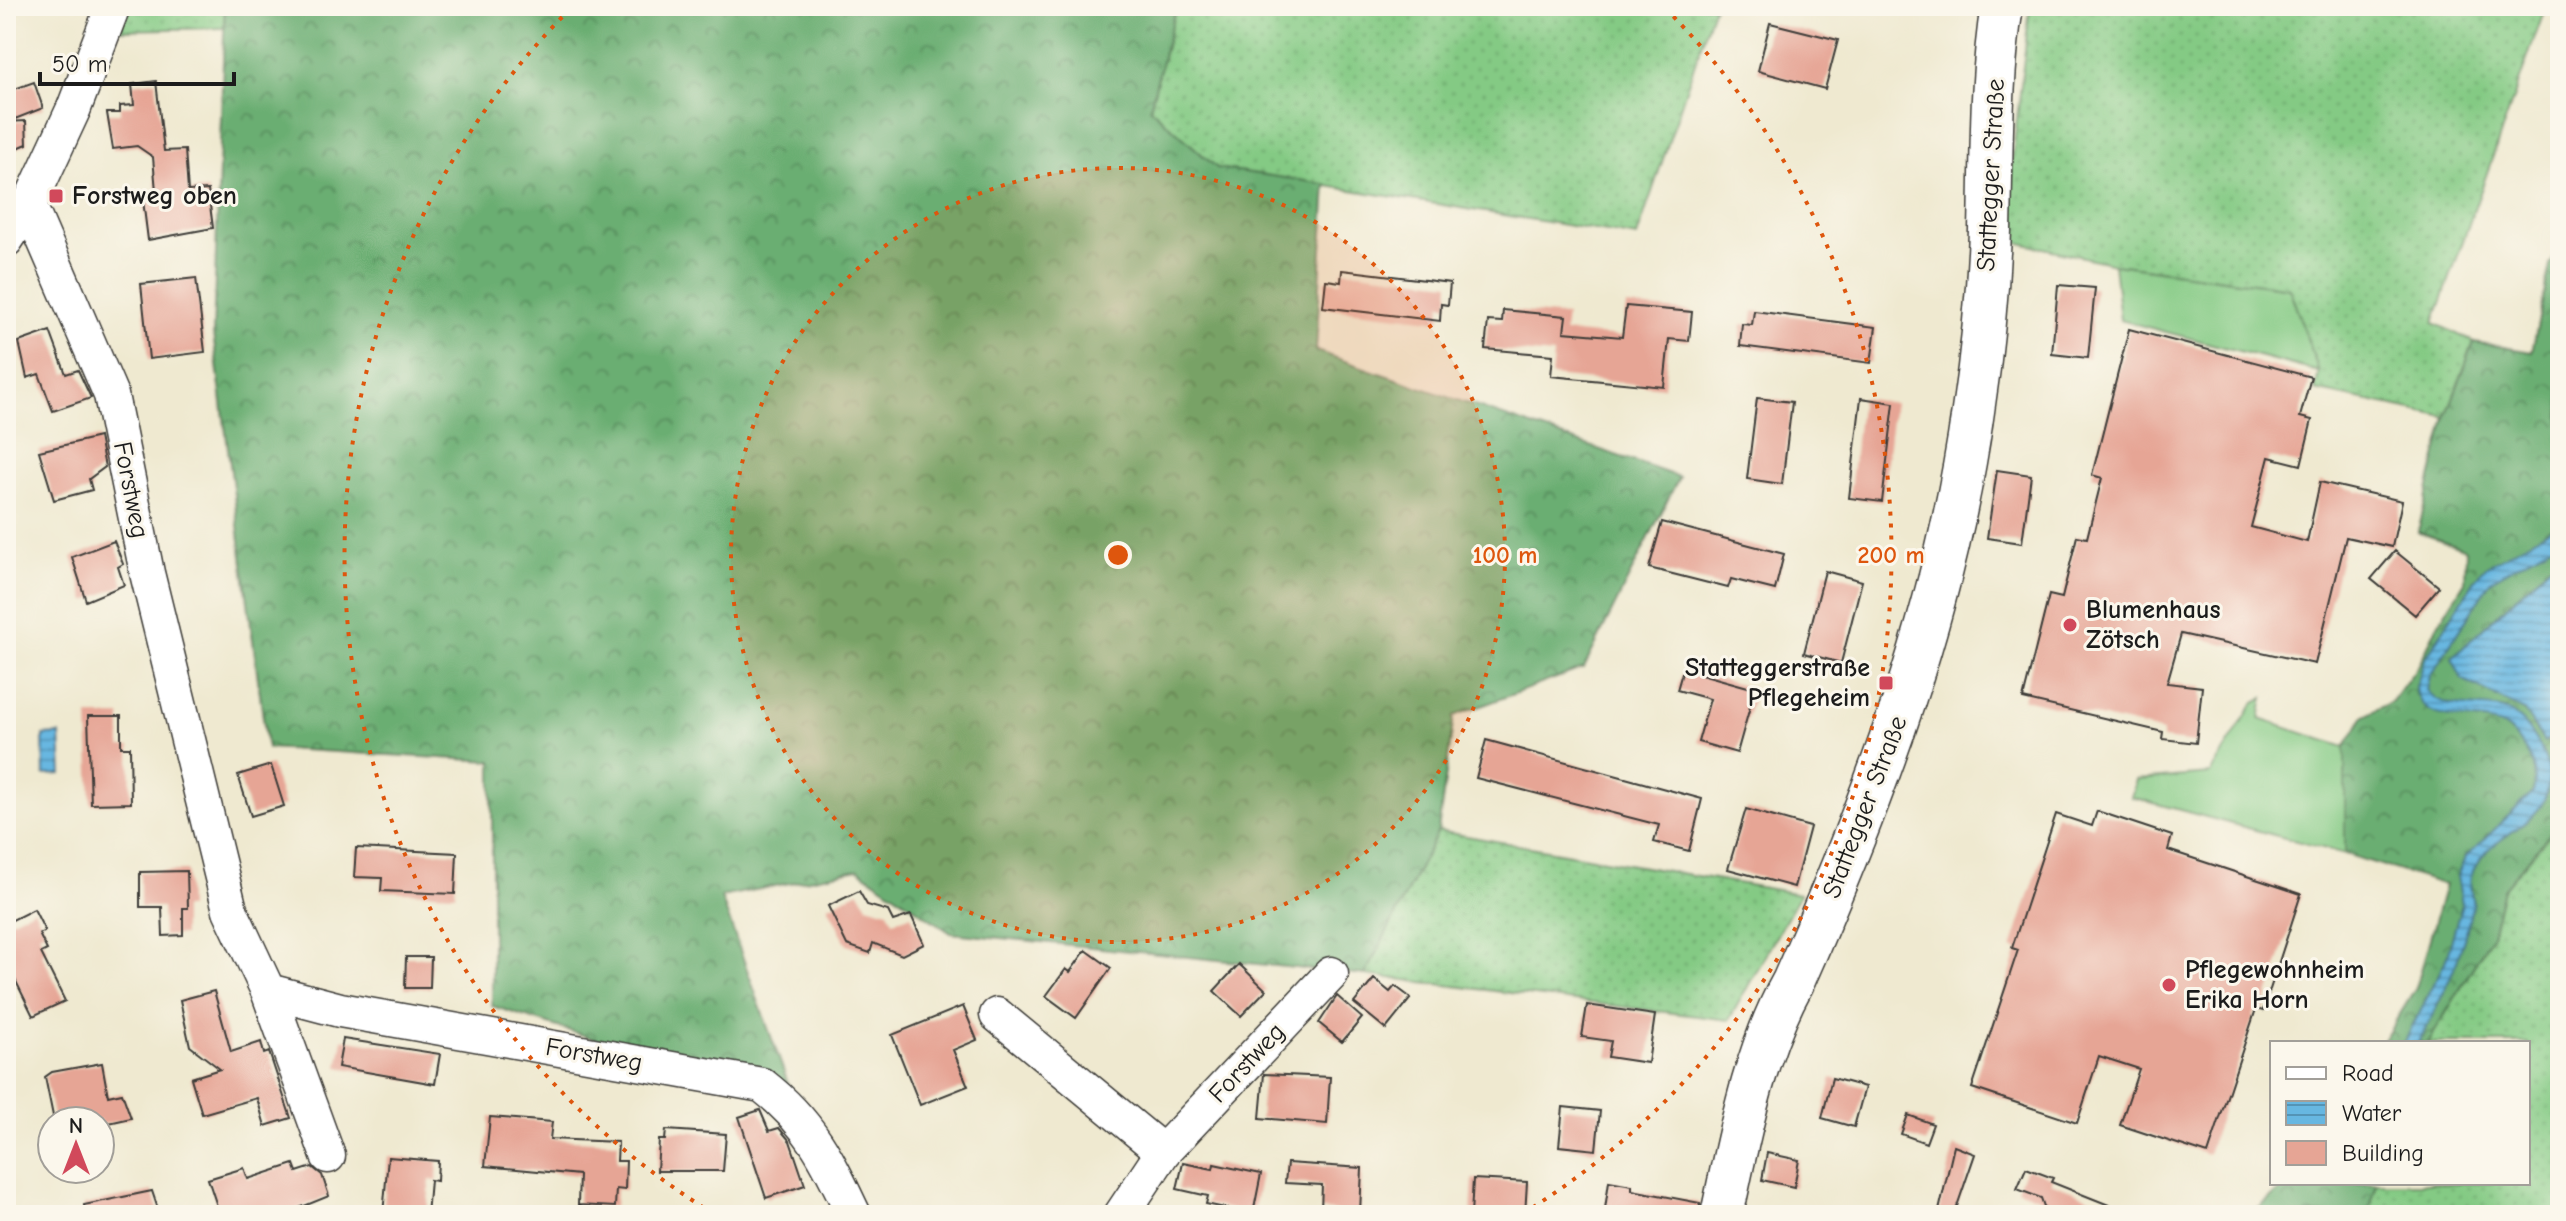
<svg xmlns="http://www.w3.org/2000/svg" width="2566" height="1221" viewBox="0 0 2566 1221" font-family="'Comic Neue',sans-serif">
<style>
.grass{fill:url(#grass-dots);stroke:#507350;stroke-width:2}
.forest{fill:url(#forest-crowns);stroke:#446547;stroke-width:2}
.garden{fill:#84ca84;stroke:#507350;stroke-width:2}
.water{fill:url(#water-rules);stroke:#426a7e;stroke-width:2}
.building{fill:#e6a595}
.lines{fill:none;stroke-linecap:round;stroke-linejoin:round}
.minor-casing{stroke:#3c3b37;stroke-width:37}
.major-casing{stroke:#3c3b37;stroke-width:45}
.minor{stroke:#fff;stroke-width:34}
.major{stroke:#fff;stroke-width:42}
.ring{fill:none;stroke:#de560d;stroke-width:4;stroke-dasharray:4 8}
.poi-dot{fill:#d1495b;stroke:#fbf7ec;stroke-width:3}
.labels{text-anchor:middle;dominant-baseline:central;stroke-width:6;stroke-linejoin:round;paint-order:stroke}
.street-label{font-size:26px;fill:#1c1c1c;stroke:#fbf7ec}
.poi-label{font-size:26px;font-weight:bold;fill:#1c1c1c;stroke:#fbf7ec;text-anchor:start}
.centre{fill:#de560d;stroke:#fbf7ec;stroke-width:4}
.ring-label{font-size:24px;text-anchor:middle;font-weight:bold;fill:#de560d;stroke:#fbf7ec;stroke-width:6;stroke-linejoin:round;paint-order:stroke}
</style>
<defs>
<pattern id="grass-dots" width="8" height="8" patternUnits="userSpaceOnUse" patternTransform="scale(2)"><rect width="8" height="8" fill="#84ca84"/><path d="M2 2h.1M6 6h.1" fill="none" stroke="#71ad71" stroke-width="1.8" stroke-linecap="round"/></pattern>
<pattern id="forest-crowns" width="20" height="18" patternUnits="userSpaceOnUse" patternTransform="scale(2)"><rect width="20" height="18" fill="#6bae72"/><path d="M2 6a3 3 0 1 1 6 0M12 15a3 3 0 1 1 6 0" fill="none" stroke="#578d5d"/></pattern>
<pattern id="water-rules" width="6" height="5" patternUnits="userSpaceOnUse" patternTransform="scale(2)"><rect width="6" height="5" fill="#67b7e1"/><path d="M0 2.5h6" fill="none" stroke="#5494b6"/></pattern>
</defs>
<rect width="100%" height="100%" fill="#fbf7ec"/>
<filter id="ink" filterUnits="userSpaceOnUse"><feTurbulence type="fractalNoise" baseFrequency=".0125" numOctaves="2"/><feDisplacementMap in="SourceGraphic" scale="16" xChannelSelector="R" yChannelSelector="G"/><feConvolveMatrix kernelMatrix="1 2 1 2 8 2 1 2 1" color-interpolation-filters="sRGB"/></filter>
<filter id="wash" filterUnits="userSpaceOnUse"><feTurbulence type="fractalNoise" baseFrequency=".006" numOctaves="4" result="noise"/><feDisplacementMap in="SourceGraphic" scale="32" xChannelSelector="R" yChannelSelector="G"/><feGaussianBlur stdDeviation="1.8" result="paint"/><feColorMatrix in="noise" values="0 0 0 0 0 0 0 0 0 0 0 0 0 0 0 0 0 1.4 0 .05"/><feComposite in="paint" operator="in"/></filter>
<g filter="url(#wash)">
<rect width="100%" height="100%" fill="#efe9d0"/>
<path class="grass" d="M131,6H225L224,28L119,30Z
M1176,6H1714L1637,237L1217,168L1150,108Z
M2030,6H2546L2434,323L2474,342L2446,417L2315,390L2319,372L2289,288L2114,264L2003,239Z
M2560,822V1215H2368L2377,1183H2528V1043H2428L2492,935L2503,889Z
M1438,831L1800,894L1729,1020L1365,975Z"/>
<path class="forest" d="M225,6H1176L1150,108L1217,168L1326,184L1316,351L1679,477L1584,668L1454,716L1438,831L1365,975L951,933L858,869L721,897L795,1103L492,1006V761L267,748L213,334Z
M2560,247V556L2452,658C2470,694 2492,688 2522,710C2537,721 2538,738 2560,752V822L2503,889L2492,935L2428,1043H2382L2416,988L2445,885L2345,854V747L2364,716L2392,701L2420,663L2437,626L2465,581L2466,549L2418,532L2446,417L2474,342L2532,352L2550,265Z
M2288,1183H2377L2368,1215H2251Z"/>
<path class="garden" d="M2114,264L2289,288L2319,372L2120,320Z
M2264,698L2260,719L2345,747V854L2131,797L2136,780L2210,774L2253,704Z"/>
<path class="water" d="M2560,523V540L2491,580L2430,676L2427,690C2447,718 2492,696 2518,718C2529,727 2539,745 2545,758C2566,828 2488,826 2471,876C2468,886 2474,897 2472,906C2463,956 2442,999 2418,1043H2404L2445,962L2462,904L2457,876L2465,858L2533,792C2537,777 2534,763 2525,750C2520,743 2513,731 2505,727C2480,713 2418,729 2416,687L2425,659L2482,569Z
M2560,556V731L2544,742L2524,711L2462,679L2452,658Z
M60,734L62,774L44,775L43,735Z"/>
<g id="blocks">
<path class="building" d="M1770,23L1838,40L1825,89L1758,71Z
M156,81L164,151L185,150L188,191L208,190L213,228L148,240L142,192L156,191L153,157L137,146L113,149L107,113H120V106L134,105L132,84Z
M34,82L43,108L15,119L6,92Z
M26,121L27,144L6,153V122Z
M1342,270L1450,283L1448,305L1441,304L1440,321L1323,307L1326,280L1341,282Z
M196,278L205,352L149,359L141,284Z
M2058,285L2095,288L2088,358L2052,354Z
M1626,306L1692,312L1689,341L1669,339L1664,387L1551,376L1553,355L1485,349L1488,321L1502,322L1503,310L1566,316L1564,332L1622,337Z
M1754,311L1876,327L1871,363L1740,346L1742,324L1752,325Z
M2129,329L2311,377L2300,417L2312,420L2301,465L2269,457L2251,527L2307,542L2320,482L2402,501L2392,547L2346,537L2315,664L2181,634L2167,683L2202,687L2196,743L2162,739L2163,732L2023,699L2049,595L2062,598L2077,536L2087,538L2102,478L2092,475Z
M50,331L66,374L78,370L91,398L53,411L39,374L27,378L19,342Z
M1757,398L1792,402L1782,484L1747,479Z
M1861,398L1894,403L1882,502L1849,498Z
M99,437L105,467L89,479L92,490L54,500L39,451Z
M1997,470L2031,475L2022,543L1987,538Z
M1662,522L1784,554L1775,590L1731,579L1728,588L1649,568Z
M114,541L123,564L118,567L124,585L86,601L72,557Z
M2395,551L2439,587L2415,615L2371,579Z
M1825,571L1862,581L1841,663L1804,653Z
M1683,669L1755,689L1737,753L1698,742L1710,699L1677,690Z
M88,716H121V747H130L131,803L91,804Z
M1486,740L1702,799L1689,851L1654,842L1659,825L1476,778Z
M271,765L284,806L251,816L238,775Z
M1746,809L1810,827L1794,887L1728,869Z
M2097,811L2172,836L2168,850L2301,894L2263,1011L2256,1009L2208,1154L2120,1125L2139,1069L2099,1056L2077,1123L1972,1088L2018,950L2012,948L2056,814L2092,826Z
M356,848L457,853L455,894L381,891L382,878L354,877Z
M187,871L188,908H183V935L163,936L162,907H140V872Z
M859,891L867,905L888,911L893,921L911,915L924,944L902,955L873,943L870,953L847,945L828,906Z
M34,909L45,931L39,934L47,950L41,953L65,1001L33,1016L6,961V923Z
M1086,950L1111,968L1076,1018L1046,996L1066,969L1070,972Z
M406,957H431L430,988H405Z
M1239,964L1266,990L1241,1016L1214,991Z
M1374,979L1390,992L1395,986L1411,998L1386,1029L1354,1003Z
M214,991L231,1052L261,1042L264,1054L269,1052L291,1118L265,1126L257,1098L202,1114L191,1078L220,1069L190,1046L180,1000Z
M1337,996L1362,1018L1342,1042L1319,1023Z
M1587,1005L1655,1015L1648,1063L1608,1057L1611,1041L1582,1037Z
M963,1006L977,1040L953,1050L968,1086L920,1105L892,1035Z
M343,1039L440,1054L435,1084L338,1067Z
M102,1063L108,1096L122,1093L131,1118L100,1125V1121H54L45,1077L52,1072Z
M1264,1074L1330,1077L1327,1124L1260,1118Z
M1832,1078L1865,1087L1854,1127L1822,1118Z
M1563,1107L1600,1111L1596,1150L1559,1146Z
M760,1110L769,1131L779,1128L790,1141L805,1185L766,1198L739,1117Z
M1908,1115L1933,1124L1926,1143L1901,1134Z
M490,1117L552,1122L550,1139L618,1142L617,1161H626L625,1190L616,1189L615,1207L578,1205L579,1175L485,1166Z
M666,1130L726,1134L723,1171H657L659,1140H665Z
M1954,1146L1975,1154L1954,1215H1938Z
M1767,1153L1799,1160L1794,1187L1762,1180Z
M388,1157L438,1161L437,1181L430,1180L427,1215H383Z
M1183,1163L1213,1169L1214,1164L1261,1174L1253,1214L1206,1204L1208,1196L1177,1189Z
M1287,1163L1362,1168L1360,1213L1321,1210L1322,1185L1285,1183Z
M294,1164L297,1172L312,1167L322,1175L329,1196L282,1215H220L208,1179L244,1168L248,1179Z
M2026,1168L2053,1178L2051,1182L2134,1215H2047L2041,1198L2017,1189Z
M1473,1179L1527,1182L1525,1215H1471Z
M1609,1181L1632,1185V1190L1700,1203L1699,1215H1643L1605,1209Z
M152,1191L160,1215H85L84,1205Z"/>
</g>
</g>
<g filter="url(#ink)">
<use href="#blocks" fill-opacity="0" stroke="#3c3b37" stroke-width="2"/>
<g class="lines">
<defs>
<path id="minor" d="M29,205L111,395L147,573L230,910L268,991L340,1010L762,1085C811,1123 828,1160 854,1215
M6,240L29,205L74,108L113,6
M268,991L328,1156
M997,1015L1163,1152L1121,1215
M1163,1152L1331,974"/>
<path id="major" d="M1722,1215C1739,1136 1754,1052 1793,982C1875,797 1945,612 1973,411C1982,352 1988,290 1990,230C1992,156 1990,80 2002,6"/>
</defs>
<use href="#minor" class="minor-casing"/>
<use href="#major" class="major-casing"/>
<use href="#minor" class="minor"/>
<use href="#major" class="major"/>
</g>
</g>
<circle cx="1118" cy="555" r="387" fill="#de560d" fill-opacity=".12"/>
<g class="ring">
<circle cx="1118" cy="555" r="387"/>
<path d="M714 1214A773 773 0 0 1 571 8M1665 8A773 773 0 0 1 1522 1214"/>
</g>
<g class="poi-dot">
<rect x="48" y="188" width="16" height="16" rx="4"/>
<circle cx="2070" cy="625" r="8"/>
<rect x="1878" y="675" width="16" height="16" rx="4"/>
<circle cx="2169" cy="985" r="8"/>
</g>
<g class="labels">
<g class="street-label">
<text transform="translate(1991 175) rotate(-87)">Stattegger Straße</text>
<text transform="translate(131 490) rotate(79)">Forstweg</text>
<text transform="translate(1865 807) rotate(-69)">Stattegger Straße</text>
<text transform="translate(594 1055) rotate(10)">Forstweg</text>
<text transform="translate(1247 1063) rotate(-47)">Forstweg</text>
</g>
<g class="poi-label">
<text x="72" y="196">Forstweg oben</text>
<text x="2086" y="610">Blumenhaus<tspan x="2086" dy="30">Zötsch</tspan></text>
<text x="1870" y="668" text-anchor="end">Statteggerstraße<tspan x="1870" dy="30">Pflegeheim</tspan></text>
<text x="2185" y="970">Pflegewohnheim<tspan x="2185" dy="30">Erika Horn</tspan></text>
</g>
</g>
<circle cx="1118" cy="555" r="12" class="centre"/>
<g class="ring-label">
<text x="1505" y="563">100 m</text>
<text x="1891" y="563">200 m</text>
</g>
<rect width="2566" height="1221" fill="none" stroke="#fbf7ec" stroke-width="32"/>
<rect x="2270" y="1041" width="260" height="144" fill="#fbf7ec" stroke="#a29f99" stroke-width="2"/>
<rect x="2286" y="1067" width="40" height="12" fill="#ffffff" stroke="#a29f99" stroke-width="2"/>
<text x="2342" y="1081" font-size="24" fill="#1c1c1c">Road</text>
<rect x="2286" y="1101" width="40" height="24" fill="url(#water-rules)" stroke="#a29f99" stroke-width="2"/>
<text x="2342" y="1121" font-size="24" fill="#1c1c1c">Water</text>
<rect x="2286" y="1141" width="40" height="24" fill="#e6a595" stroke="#a29f99" stroke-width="2"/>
<text x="2342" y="1161" font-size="24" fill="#1c1c1c">Building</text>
<g transform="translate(76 1145)"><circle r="38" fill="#fbf7ec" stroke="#a29f99" stroke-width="2"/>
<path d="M0-6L14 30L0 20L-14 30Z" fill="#d1495b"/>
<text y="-12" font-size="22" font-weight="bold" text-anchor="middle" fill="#1c1c1c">N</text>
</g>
<path d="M40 72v12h194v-12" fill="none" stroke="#1c1c1c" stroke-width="4"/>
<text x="52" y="72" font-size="24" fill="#1c1c1c" stroke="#fbf7ec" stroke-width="6" paint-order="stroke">50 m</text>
</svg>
